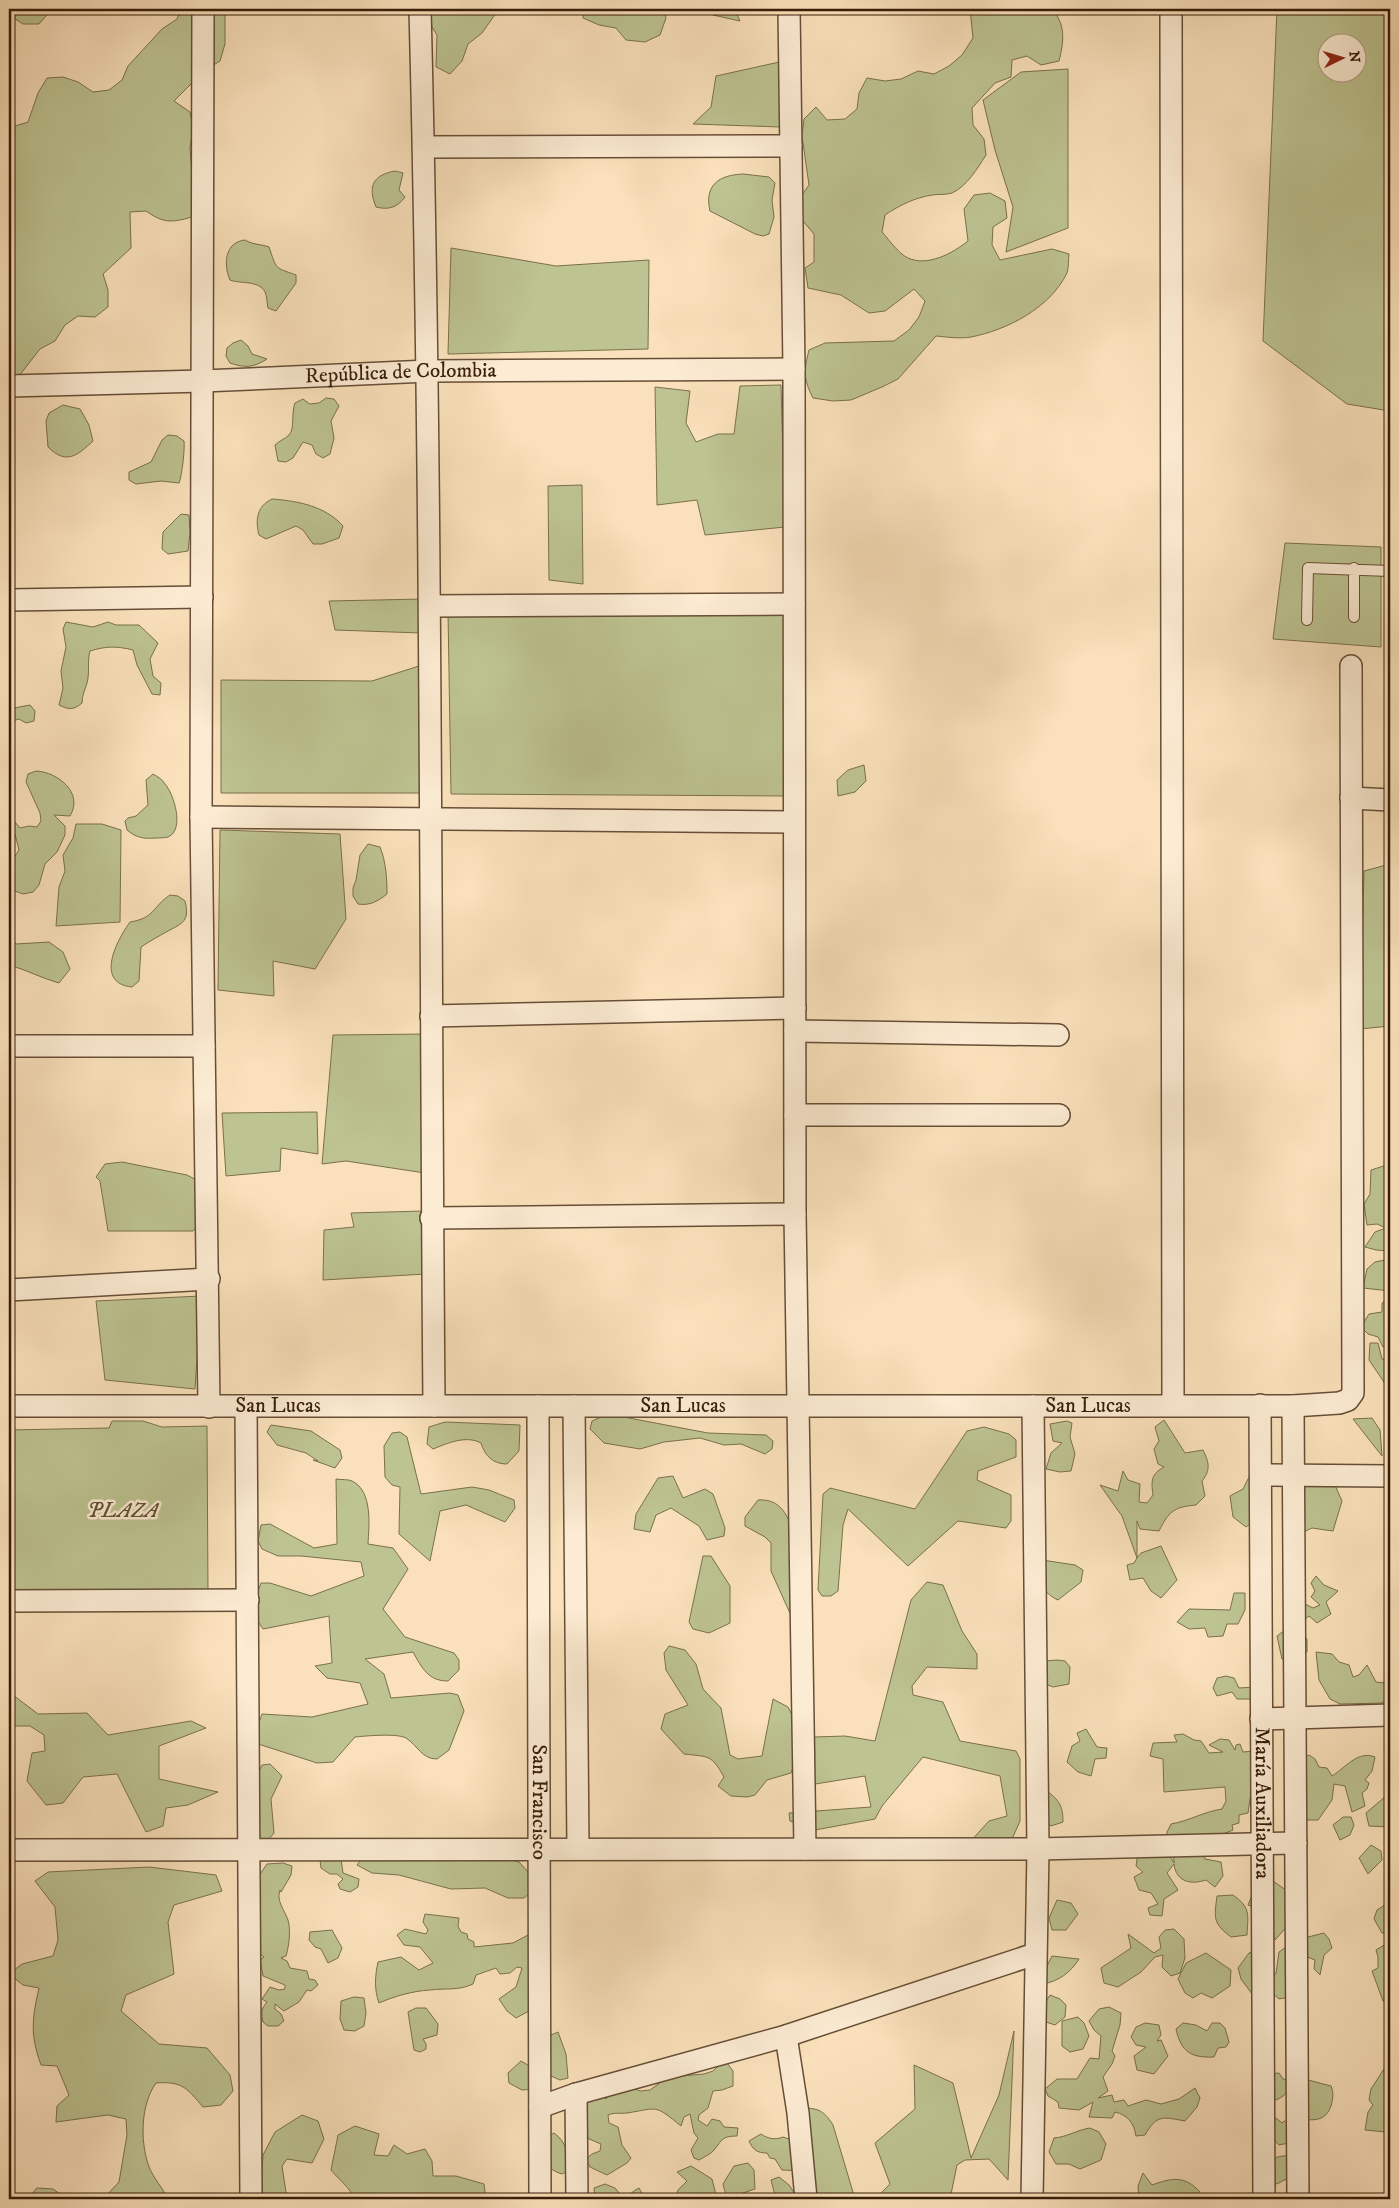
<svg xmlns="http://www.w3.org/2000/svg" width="1399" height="2208" viewBox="0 0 1399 2208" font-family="'IM FELL DW Pica',serif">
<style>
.green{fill:#bdc391;stroke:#7a704d;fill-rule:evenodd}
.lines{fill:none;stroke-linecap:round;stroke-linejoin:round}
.lane-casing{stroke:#674e36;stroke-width:12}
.street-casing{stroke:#674e36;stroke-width:24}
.lane{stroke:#fcecd3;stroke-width:10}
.street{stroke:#fcecd3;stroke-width:21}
.labels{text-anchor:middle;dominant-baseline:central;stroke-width:5;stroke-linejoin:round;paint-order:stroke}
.street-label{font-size:21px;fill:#361d09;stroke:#fcecd3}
.park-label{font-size:21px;font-style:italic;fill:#5e4f32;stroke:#fcecd3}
</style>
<rect width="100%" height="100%" fill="#fae1bb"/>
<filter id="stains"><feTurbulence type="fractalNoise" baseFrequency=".004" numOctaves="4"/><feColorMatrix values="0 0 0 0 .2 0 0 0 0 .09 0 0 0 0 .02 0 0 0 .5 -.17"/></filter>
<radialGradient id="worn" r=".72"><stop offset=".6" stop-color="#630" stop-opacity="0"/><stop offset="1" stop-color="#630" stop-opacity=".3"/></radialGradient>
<path class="green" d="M9,9H52L39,24H23L9,15Z
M181,9H225V44L220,61L204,71L174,101L190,112L193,128L190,148L194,199L192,217C171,223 163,223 146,211L130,212L131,248L103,274L108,290V307L95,317L78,316L65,325L55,341L40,349L19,376L9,378V128L28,122L38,93L47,78L63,77L78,82L93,92L109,90L122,80L128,66L162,29L177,19Z
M428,9H495L494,16L482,33L468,44L462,61L450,74L436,67L437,35L429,22Z
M583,9H665L666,18L660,35L645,42L626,40L616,28L599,25L583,18Z
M712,9H739L736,12L740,21L713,15Z
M970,9H1052C1066,25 1064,41 1059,61L1041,65L1027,56L1012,60L1011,77L995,83L972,108L973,125L984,139L986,155C977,169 967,186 952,193C946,195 938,194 932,195C914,198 900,205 885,215L882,232C890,241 898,253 908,258C928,267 953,253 968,241L964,209L974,195L990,193L1005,201L1007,218L993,227L992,245L1000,260L1052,249L1069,254C1068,260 1069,267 1067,273C1050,308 1007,330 971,337C959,339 947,337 936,336L898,379L882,387L851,400L833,401L813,398C803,379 804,370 809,350L825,343L894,341L909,330L919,317L925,301L914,289L885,311L869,313L841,295L808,288L805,268L814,262V234L798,215L799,199L809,185L802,136L804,119L816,107L827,120L845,119L857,109L859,93L867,78L885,81L901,79L918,71L934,74L949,66L962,55L973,38Z
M1277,9H1390V411L1347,404L1263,341ZM1356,42V72H1326V42Z
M784,61L781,127L693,124L711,107L716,76Z
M1068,69V228L1006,252L1013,207L995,150L983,100L1021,72Z
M395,171L403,173L399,190L405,197C397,208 388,210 376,207C367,185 374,175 395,171Z
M743,174L769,177L775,183L772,200L774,217L769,234L763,236L755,234L710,211C704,185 719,175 743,174Z
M245,240C253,245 261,244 269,247C277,270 274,267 296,275V283L276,311L268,308C267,303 267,296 265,292C259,280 240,284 230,280C223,264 225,242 245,240Z
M451,248L556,266L649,260L648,349L448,354Z
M241,340L248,346L252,354L267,359C253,368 245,368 230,363L226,356L227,348L233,343Z
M781,385L785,527L705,535L697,500L657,505L655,387L690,391L686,423L696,442L718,434H734L740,386Z
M326,398L334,399L339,406L331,421L334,438L330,454L323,458L316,454L312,445L303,442L293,458L286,462L278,461L275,445C279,441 285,439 289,435C295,429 291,413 295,403L303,399L310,404L319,403Z
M63,405L80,409L89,425L93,441C77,456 66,465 48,447L46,421L49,413Z
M168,435L177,436L184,441C185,448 182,476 179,483L161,481L136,484L129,480V472L151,462L162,440Z
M582,485L583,584L549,580L548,486Z
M272,499C298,501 325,506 343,526L339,538L322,544H313L303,530L296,526L266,539L259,535C255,520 257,506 272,499Z
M181,514L189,515L190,533L188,551L168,554L162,549L163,532Z
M1285,543L1381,547V647L1273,639Z
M423,599L421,633L335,630L329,601Z
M784,608L789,796L451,794L448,611Z
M66,622L93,627L108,622L116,625H139L158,643L150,659L153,676L161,683L160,695L152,694L137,665L133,650C117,646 106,646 90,651C87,661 90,672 87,683C85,690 82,695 82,703C74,710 69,710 59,705L63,688L61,671L66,647L63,629Z
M422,665L424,793H221V680L372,681Z
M30,705L35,711L34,721L26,723L19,719L9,722V709Z
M864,765L866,781L855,792L838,796L837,780L848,770Z
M36,771C58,772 84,793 70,816L54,815L65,826V835L57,852L45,864L39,885L33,892L23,894L9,889V861L14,858L19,850L15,834L9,830V815L20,828L29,826L37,827L41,821L40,813L26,782L28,774Z
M153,774C158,777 162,779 165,784C174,794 185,830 168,837C164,838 159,838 156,838C143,839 137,838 127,830L125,821L128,818L136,816L148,805L146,780Z
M76,824H102L121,830L120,922L56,926L59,887L65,871L63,855L73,838Z
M220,830L340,834L346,919L315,969L273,961L274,996L218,990Z
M368,844L380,847C386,862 387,878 387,894C378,901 370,906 358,904L353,896V888L356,880L360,855Z
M1390,864V1026L1360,1029L1364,871Z
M170,895L178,896L185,901C190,921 183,923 168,931C159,936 150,941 141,947L139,981L132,987C94,983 117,940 130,922C155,918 152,907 170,895Z
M9,935L16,944L49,942L63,952L70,969L59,983C41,978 27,970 9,965Z
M428,1034L425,1173L346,1161L322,1164L333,1035Z
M317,1112L318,1154L281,1148L280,1171L226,1176L222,1113Z
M122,1162L187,1175L202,1183L205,1218L193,1231H108L100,1181L96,1177L105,1164Z
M1390,1164V1182L1389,1183L1390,1251L1376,1250L1365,1247L1375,1232L1386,1228L1377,1224L1367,1225L1364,1204L1370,1194L1371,1170Z
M424,1211L426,1274L323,1280L324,1230L354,1227L351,1213Z
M1390,1259V1291L1363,1288L1367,1269L1375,1262Z
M201,1296L195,1389L105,1380L96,1301Z
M1389,1298L1390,1345L1383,1347L1378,1337L1368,1334L1361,1327L1369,1314L1382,1312V1303Z
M1370,1343H1378L1382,1359L1390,1361V1385L1388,1388L1369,1360Z
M608,1414L708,1433L766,1435L773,1441L772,1449L765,1454L741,1444L724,1445L700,1438L664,1442L640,1449L604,1443L590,1429L592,1421Z
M1372,1418L1380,1430L1382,1456L1353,1419Z
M1164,1420L1185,1453L1203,1450C1209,1462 1211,1470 1202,1481L1205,1496L1196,1505C1174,1507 1169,1511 1159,1531L1140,1529L1137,1521V1558L1141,1553L1161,1546L1177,1580L1161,1598L1151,1591L1143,1578L1130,1580L1127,1565L1134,1563L1137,1558L1122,1516L1100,1485L1118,1491L1123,1471L1128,1480L1140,1484L1139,1502L1147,1503L1153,1495C1151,1481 1151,1474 1164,1467L1158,1464L1154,1449L1159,1441L1155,1427Z
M112,1421H143L162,1427L207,1426L208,1592L9,1598V1430L109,1428Z
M1067,1421L1072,1423L1070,1437L1075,1454L1071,1471L1060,1472L1046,1469L1051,1453L1062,1443L1053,1441L1050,1424Z
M445,1422L520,1425L519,1451L507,1464C493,1464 485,1456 481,1443C466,1435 448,1443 433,1449L427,1444L429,1427Z
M271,1425L311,1431L340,1450L342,1458L335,1468L313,1460L318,1461L306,1453L277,1445L267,1432Z
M984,1427L1009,1434L1016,1440V1457L978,1471L977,1480L1011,1495V1521L1006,1528L958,1521L908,1566L848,1509L843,1525L838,1591L831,1596H822L818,1590L823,1494L830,1488L915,1509L967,1431Z
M400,1432L407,1437L421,1494L472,1487L489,1490L514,1500L515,1508L505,1522L466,1505L440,1511L430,1561L399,1534L400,1487L392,1485L385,1477L384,1446L392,1433Z
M673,1476L683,1498L705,1489L713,1494L725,1528L724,1536L707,1540L699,1526L671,1508L656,1515L650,1532L634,1529L636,1514L658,1478Z
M1249,1477L1260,1516L1246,1527L1233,1517L1230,1496L1243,1489Z
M1289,1477L1334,1483L1342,1501L1333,1531L1312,1528L1297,1535Z
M336,1479C341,1480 348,1479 352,1481C373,1491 369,1526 368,1544L393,1548L408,1569L383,1609L405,1637L454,1653L459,1660V1670L448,1681C428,1681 422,1668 413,1652L365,1659L384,1674L391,1698L450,1693L458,1695L464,1711L449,1750L437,1759C422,1759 418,1746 406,1738C397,1733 365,1736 355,1737L333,1762L317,1763L252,1742L262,1714L312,1717L368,1704L360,1683L327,1678L315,1666L332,1663L329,1616L263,1629L251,1611L261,1583H270L311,1596L364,1576L361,1562L301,1556H278L262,1549L258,1541L261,1525L270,1524L314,1548L337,1544Z
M758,1500C808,1496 794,1589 793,1620L771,1571V1543L765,1537L745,1526V1517Z
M703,1556H711L730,1586V1623L709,1633L693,1629L689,1622Z
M1042,1560L1075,1565L1083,1570L1081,1582L1058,1600C1038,1591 1043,1579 1042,1560Z
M1316,1576L1324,1585L1338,1591L1326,1602L1331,1614L1317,1623L1309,1616L1305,1619L1301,1618V1602L1313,1608L1320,1605L1311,1597L1315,1591L1311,1583Z
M927,1582L943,1585L962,1631L977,1654V1669L927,1667L912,1686L913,1695L943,1702L960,1741L1016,1751L1020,1759V1821L1013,1837L991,1850L969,1843L989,1821L1007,1816L1000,1776L923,1757L882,1806L875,1819L815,1830L790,1821L789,1813L871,1807L865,1776L809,1785L814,1737L845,1736L875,1741L911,1600Z
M1234,1593H1245V1610L1238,1624H1227L1223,1636L1208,1637L1205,1628L1189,1629L1177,1622L1189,1609L1230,1610Z
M1285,1630L1301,1633L1307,1639V1652L1295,1654L1291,1662L1282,1659L1277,1636Z
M669,1646L685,1650L696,1664L703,1689L721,1708L730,1755L738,1759L762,1756L773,1699L788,1707L796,1723L797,1757L791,1773L767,1780L755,1795L747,1797L731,1796L718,1786L724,1777C711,1754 709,1757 684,1754L661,1729L665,1714L688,1705L666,1670L664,1653Z
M1316,1652L1332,1654L1339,1662L1349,1665L1353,1677L1359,1675L1367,1665L1376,1682L1385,1683L1389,1697L1382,1703L1340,1704L1330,1699L1319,1680Z
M1057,1660L1065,1661L1070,1667L1069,1684L1053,1687L1043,1683L1045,1661Z
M1226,1676L1234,1678L1239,1688L1254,1687L1252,1699H1237L1232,1692L1217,1696L1213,1688L1217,1678Z
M9,1692L38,1714L87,1713L108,1735L191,1721L206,1728L159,1746V1779L218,1792L188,1805L166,1808L163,1826L146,1832L117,1774L83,1777L63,1803L46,1805L27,1781L32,1753L45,1751L44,1735L30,1726H9Z
M1086,1729L1097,1747L1107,1748L1106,1758L1095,1759L1091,1776L1078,1772L1067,1762L1072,1746L1080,1741L1077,1733Z
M1183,1734L1194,1740L1201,1741L1209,1753L1223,1752L1209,1745L1220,1739L1229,1740L1235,1750L1236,1745L1240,1744L1243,1752L1254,1751L1256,1759L1248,1813L1239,1815V1823L1232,1825L1233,1830L1218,1836L1203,1851L1205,1859L1221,1862L1223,1876L1215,1887L1206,1880C1191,1885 1176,1882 1174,1864L1167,1873L1178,1890L1164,1899L1162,1916L1150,1915L1148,1908L1158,1904L1151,1893L1139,1890L1134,1877L1143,1872L1136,1866L1139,1846L1155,1842L1171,1858L1174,1863L1173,1843L1167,1842V1832L1171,1824C1189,1821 1203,1812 1222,1809L1226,1801L1225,1787L1164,1792L1163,1759L1150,1756L1153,1743L1177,1742L1174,1735Z
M1309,1755L1315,1759L1319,1767L1327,1768L1332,1776C1345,1768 1358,1750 1375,1757L1372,1771L1365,1780L1369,1783L1367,1789L1362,1793L1365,1806L1352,1812L1345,1786L1334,1784L1332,1800L1318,1820H1296L1287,1767Z
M270,1764L282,1776L271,1799L274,1833L264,1845H256L252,1787L262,1765Z
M1043,1788C1058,1799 1063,1804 1063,1822L1051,1826L1039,1813Z
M1386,1796H1390V1827L1369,1826L1366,1813Z
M1343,1817H1351L1354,1825L1350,1835L1340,1840L1333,1825Z
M1371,1845L1381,1851L1382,1860L1368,1874L1359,1858Z
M410,1850L469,1860L503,1858L519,1862L531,1875V1892L524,1898H508L485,1888L451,1889L399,1875L372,1873L357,1865L367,1852Z
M341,1859L343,1873L359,1879L358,1887L350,1892L340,1889L338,1884L343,1879L337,1874H330L321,1868L320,1860Z
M283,1863L292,1866L291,1875L281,1892L280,1890C276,1901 284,1909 288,1920C291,1930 289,1946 286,1956L281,1958L287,1961L290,1968L307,1971L309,1979L315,1980L318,1985L311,1991L307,1990L299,2002L284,2011L275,2004V2009L281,2014L284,2021L278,2026H268L263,2022C261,2013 261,2009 267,2002L262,1999L270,1987L279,1990L285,1989V1985L263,1976L260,1960L264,1957L258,1952V1877L267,1864Z
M149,1867L216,1875L222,1891L174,1905L168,1922L174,1974L126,1995L121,2011L159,2044L207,2048L230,2075L233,2091L221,2105L203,2107C187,2088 182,2081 156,2083C141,2104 140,2139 148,2164C151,2174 160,2185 166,2195L192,2199H103L119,2182L127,2135L126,2119L108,2115L56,2122L57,2106L69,2095L57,2066L41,2065C30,2034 32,2019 39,1988L23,1985L9,1974L22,1964L53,1956L58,1940L55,1907L35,1881L48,1872Z
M1273,1881L1290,1893V1923L1275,1940L1265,1910L1248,1905L1253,1893Z
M1233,1895C1251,1908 1248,1914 1247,1935L1231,1937C1213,1923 1214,1919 1217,1896Z
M1057,1900L1071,1903L1078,1914L1066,1930H1052L1049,1918Z
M1385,1905L1390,1907V1933H1382L1374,1919L1377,1910Z
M425,1914L459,1918L458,1926L461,1932L467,1934L468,1939L474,1942V1947L513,1943L528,1935L535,1946L529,2011L516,2018L507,2011L499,1999L516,1987L522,1968L517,1967L510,1973L500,1974L496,1968L476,1975L473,1984C458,1991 445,1988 430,1990C413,1991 395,1996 379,2003C374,1989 375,1976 378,1962L401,1957L419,1970L433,1963L420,1947L404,1945L397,1935L405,1929L426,1934L428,1930L423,1922Z
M1174,1929L1184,1939L1185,1958L1180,1973L1171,1976L1162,1967L1163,1955L1155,1957L1141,1972L1118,1987L1104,1983L1101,1968L1131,1948L1128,1934L1154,1953L1161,1948L1159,1937L1165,1930Z
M332,1930L342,1948L338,1958L328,1963L321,1949L315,1947L309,1940L310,1932Z
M1324,1933L1329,1939L1332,1948L1324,1955L1320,1975L1314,1969L1315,1960L1305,1956V1945L1308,1937Z
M1386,1944L1390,1947V2000L1383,2001L1372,1971L1378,1968V1957L1376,1950Z
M1289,1945L1295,1996L1279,1999L1270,1991L1267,1983L1276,1973L1279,1952Z
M1273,1946C1276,1973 1270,1977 1255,1998L1241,1979L1238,1968L1249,1953Z
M1206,1953L1231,1970L1230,1986L1212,1998L1201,1993L1193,1998L1185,1993L1178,1979L1186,1963Z
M1052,1956L1079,1959C1070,1973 1059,1981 1043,1984L1045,1970Z
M1050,1995L1060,1999L1066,2005L1065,2017L1055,2025L1046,2022H1041L1037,2015Z
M354,1997L364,1998L366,2013L364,2026L355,2031L344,2030L340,2019L341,2001Z
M1109,2007L1121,2013L1120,2025L1112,2051L1115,2056L1112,2064L1103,2077L1108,2091L1098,2098L1112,2095L1114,2102L1124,2100L1128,2106L1146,2100L1161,2104L1179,2099L1195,2088L1200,2098L1197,2107L1185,2121C1163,2117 1157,2114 1145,2135L1136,2136C1134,2123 1128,2115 1115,2112L1112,2118L1089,2117L1093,2102L1079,2110L1059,2108L1058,2102L1048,2096L1045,2089L1057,2079H1077L1090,2058L1099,2059L1101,2036L1094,2030L1089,2021L1099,2009Z
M416,2008H426L438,2024L437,2035L423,2039L426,2044V2049L420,2052L414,2050L408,2012Z
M1078,2017L1084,2023L1089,2036L1083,2049L1070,2052L1062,2046V2021Z
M1145,2023L1159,2025L1161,2035L1157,2041L1161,2040L1168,2056L1154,2074L1137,2070L1134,2056L1146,2047L1136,2045L1131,2037L1136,2027Z
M1183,2023L1196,2025L1207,2031L1212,2023H1220L1225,2028L1229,2042L1226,2047L1218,2048L1214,2057C1191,2058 1181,2052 1176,2029Z
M1014,2031L1008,2180L989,2159L965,2160L957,2165L950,2199H875L890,2184L875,2143L915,2109L914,2065L953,2083L971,2158L999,2095Z
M558,2032L566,2054L568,2078L560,2080L551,2076L545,2067L546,2047L551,2035Z
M521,2061L531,2067L535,2089L522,2090L509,2083L508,2073Z
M727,2063L733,2071V2086L722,2090L713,2091L708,2108L699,2115L698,2120L707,2126L712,2119L720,2121L724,2127L738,2128L737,2136C722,2136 722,2140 714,2150C711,2154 704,2157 699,2160L694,2158L691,2150L698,2138L694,2133L690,2114L684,2117L681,2126C654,2104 659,2108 627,2113C620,2114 615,2112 608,2115L609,2123L618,2127L622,2145L631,2158L627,2163L607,2175L590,2167L586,2159L592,2154L600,2151L601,2144L589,2139L584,2132L583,2101L600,2094L606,2099L611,2092L630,2087L640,2091L650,2090L668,2077L704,2074L713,2071L719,2065Z
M1384,2069L1390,2074V2129L1386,2132L1365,2130L1368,2112L1373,2105L1369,2100L1371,2089Z
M1279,2073L1283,2079L1290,2081C1289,2092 1285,2096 1276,2100L1267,2089L1268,2074Z
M1308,2080L1331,2086C1334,2094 1333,2098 1331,2106C1326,2120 1316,2121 1302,2119L1300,2086Z
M799,2108C817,2108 823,2109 833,2125L855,2199H813L805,2171L782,2170L775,2159L770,2158L767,2153C757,2153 753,2150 749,2141L761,2134C768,2139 776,2140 783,2137L792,2140Z
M302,2115L318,2121L324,2139L312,2163L287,2159L282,2166L287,2199H260L263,2155L275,2132Z
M1276,2118L1282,2123L1284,2121L1301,2127L1293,2142L1279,2145L1272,2138V2124Z
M355,2126L379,2134L374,2155L388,2156L394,2145L407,2154L425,2149L432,2161L433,2176H456L484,2184L486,2199H354C351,2188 338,2179 331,2170L338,2135Z
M1090,2128L1099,2132L1106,2144L1101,2160L1080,2169L1069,2164H1056L1049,2152L1054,2138C1067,2137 1077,2130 1090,2128Z
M554,2133C567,2142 568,2155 570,2170L562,2174C545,2169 543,2158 536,2144Z
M1290,2155L1292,2176L1277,2184L1270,2180L1269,2166L1277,2157Z
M748,2163L754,2170L755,2189L743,2193L738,2199H727L723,2184L734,2166Z
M691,2166L712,2179L717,2199H675L678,2190L687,2181L677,2172Z
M1143,2173L1152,2185C1171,2178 1185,2175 1200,2192L1198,2199H1139L1138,2186Z
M779,2177L789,2185L795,2194L793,2199H776L771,2180Z
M605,2184L615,2188L623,2198C630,2196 632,2191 639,2188L645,2199H595L594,2188Z
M37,2188L53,2189L67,2199H27Z"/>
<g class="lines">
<defs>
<path id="lane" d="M1354,617V568
M1307,620L1308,568L1390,571"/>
<g id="street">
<path d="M203,9L201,817L209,1407"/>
<path d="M420,9C432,474 430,940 434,1406"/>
<path d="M789,9L794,369L795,1214L805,1849"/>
<path d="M1171,9L1173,1405"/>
<path d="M424,147L791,146"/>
<path id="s1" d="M9,386L203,381L428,371L794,369"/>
<path d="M9,600L202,597"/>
<path d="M430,606L794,604"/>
<path d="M1351,798L1390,800"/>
<path d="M201,817L794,822"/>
<path d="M431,1016L795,1008"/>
<path d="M795,1031L1058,1035"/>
<path d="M9,1046H204"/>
<path d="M795,1115H1059"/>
<path d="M431,1218L795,1214"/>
<path d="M9,1290L209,1279"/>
<path id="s2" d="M1260,1405L1264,2199"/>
<path id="s3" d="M9,1406H1293L1339,1403L1348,1400L1353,1393L1351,666"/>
<path d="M246,1406L251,2199"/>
<path id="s4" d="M538,1406L540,2199"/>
<path d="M574,1406L578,1849"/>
<path d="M1293,1406L1298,2199"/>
<path d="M1261,1475L1390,1476"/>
<path d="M9,1601L248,1600"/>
<path d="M1261,1719L1390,1715"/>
<path d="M9,1850L1038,1849L1296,1843"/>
<path d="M786,2036L798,2113L806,2199"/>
<path d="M576,2094L577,2199"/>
<path d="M540,2107L576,2094L786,2036L1035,1954"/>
<path d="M1032,2199L1038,1849L1033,1406"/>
</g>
</defs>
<use href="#lane" class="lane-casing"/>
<use href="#street" class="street-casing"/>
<use href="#lane" class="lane"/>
<use href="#street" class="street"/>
</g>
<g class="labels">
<g class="street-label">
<text stroke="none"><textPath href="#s1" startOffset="392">República de Colombia</textPath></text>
<text stroke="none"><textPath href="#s3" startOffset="269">San Lucas</textPath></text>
<text stroke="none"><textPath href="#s3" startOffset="674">San Lucas</textPath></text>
<text stroke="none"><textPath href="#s3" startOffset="1079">San Lucas</textPath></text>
<text stroke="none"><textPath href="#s2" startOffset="398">María Auxiliadora</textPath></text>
<text stroke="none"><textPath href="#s4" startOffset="396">San Francisco</textPath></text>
</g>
<g class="park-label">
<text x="123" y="1511">PLAZA</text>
</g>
</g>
<rect width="1399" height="2208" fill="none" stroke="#fae1bb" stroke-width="30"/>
<rect x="10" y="10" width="1379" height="2188" fill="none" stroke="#361d09" stroke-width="2.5"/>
<rect x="15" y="15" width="1369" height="2178" fill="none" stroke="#361d09"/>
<g transform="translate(1342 58) rotate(85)"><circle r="24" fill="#fcecd3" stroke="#ad9982"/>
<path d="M0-4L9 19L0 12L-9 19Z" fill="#8f2418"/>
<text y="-8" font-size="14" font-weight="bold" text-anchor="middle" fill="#361d09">N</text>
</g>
<rect width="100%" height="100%" filter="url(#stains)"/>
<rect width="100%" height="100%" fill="url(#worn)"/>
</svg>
